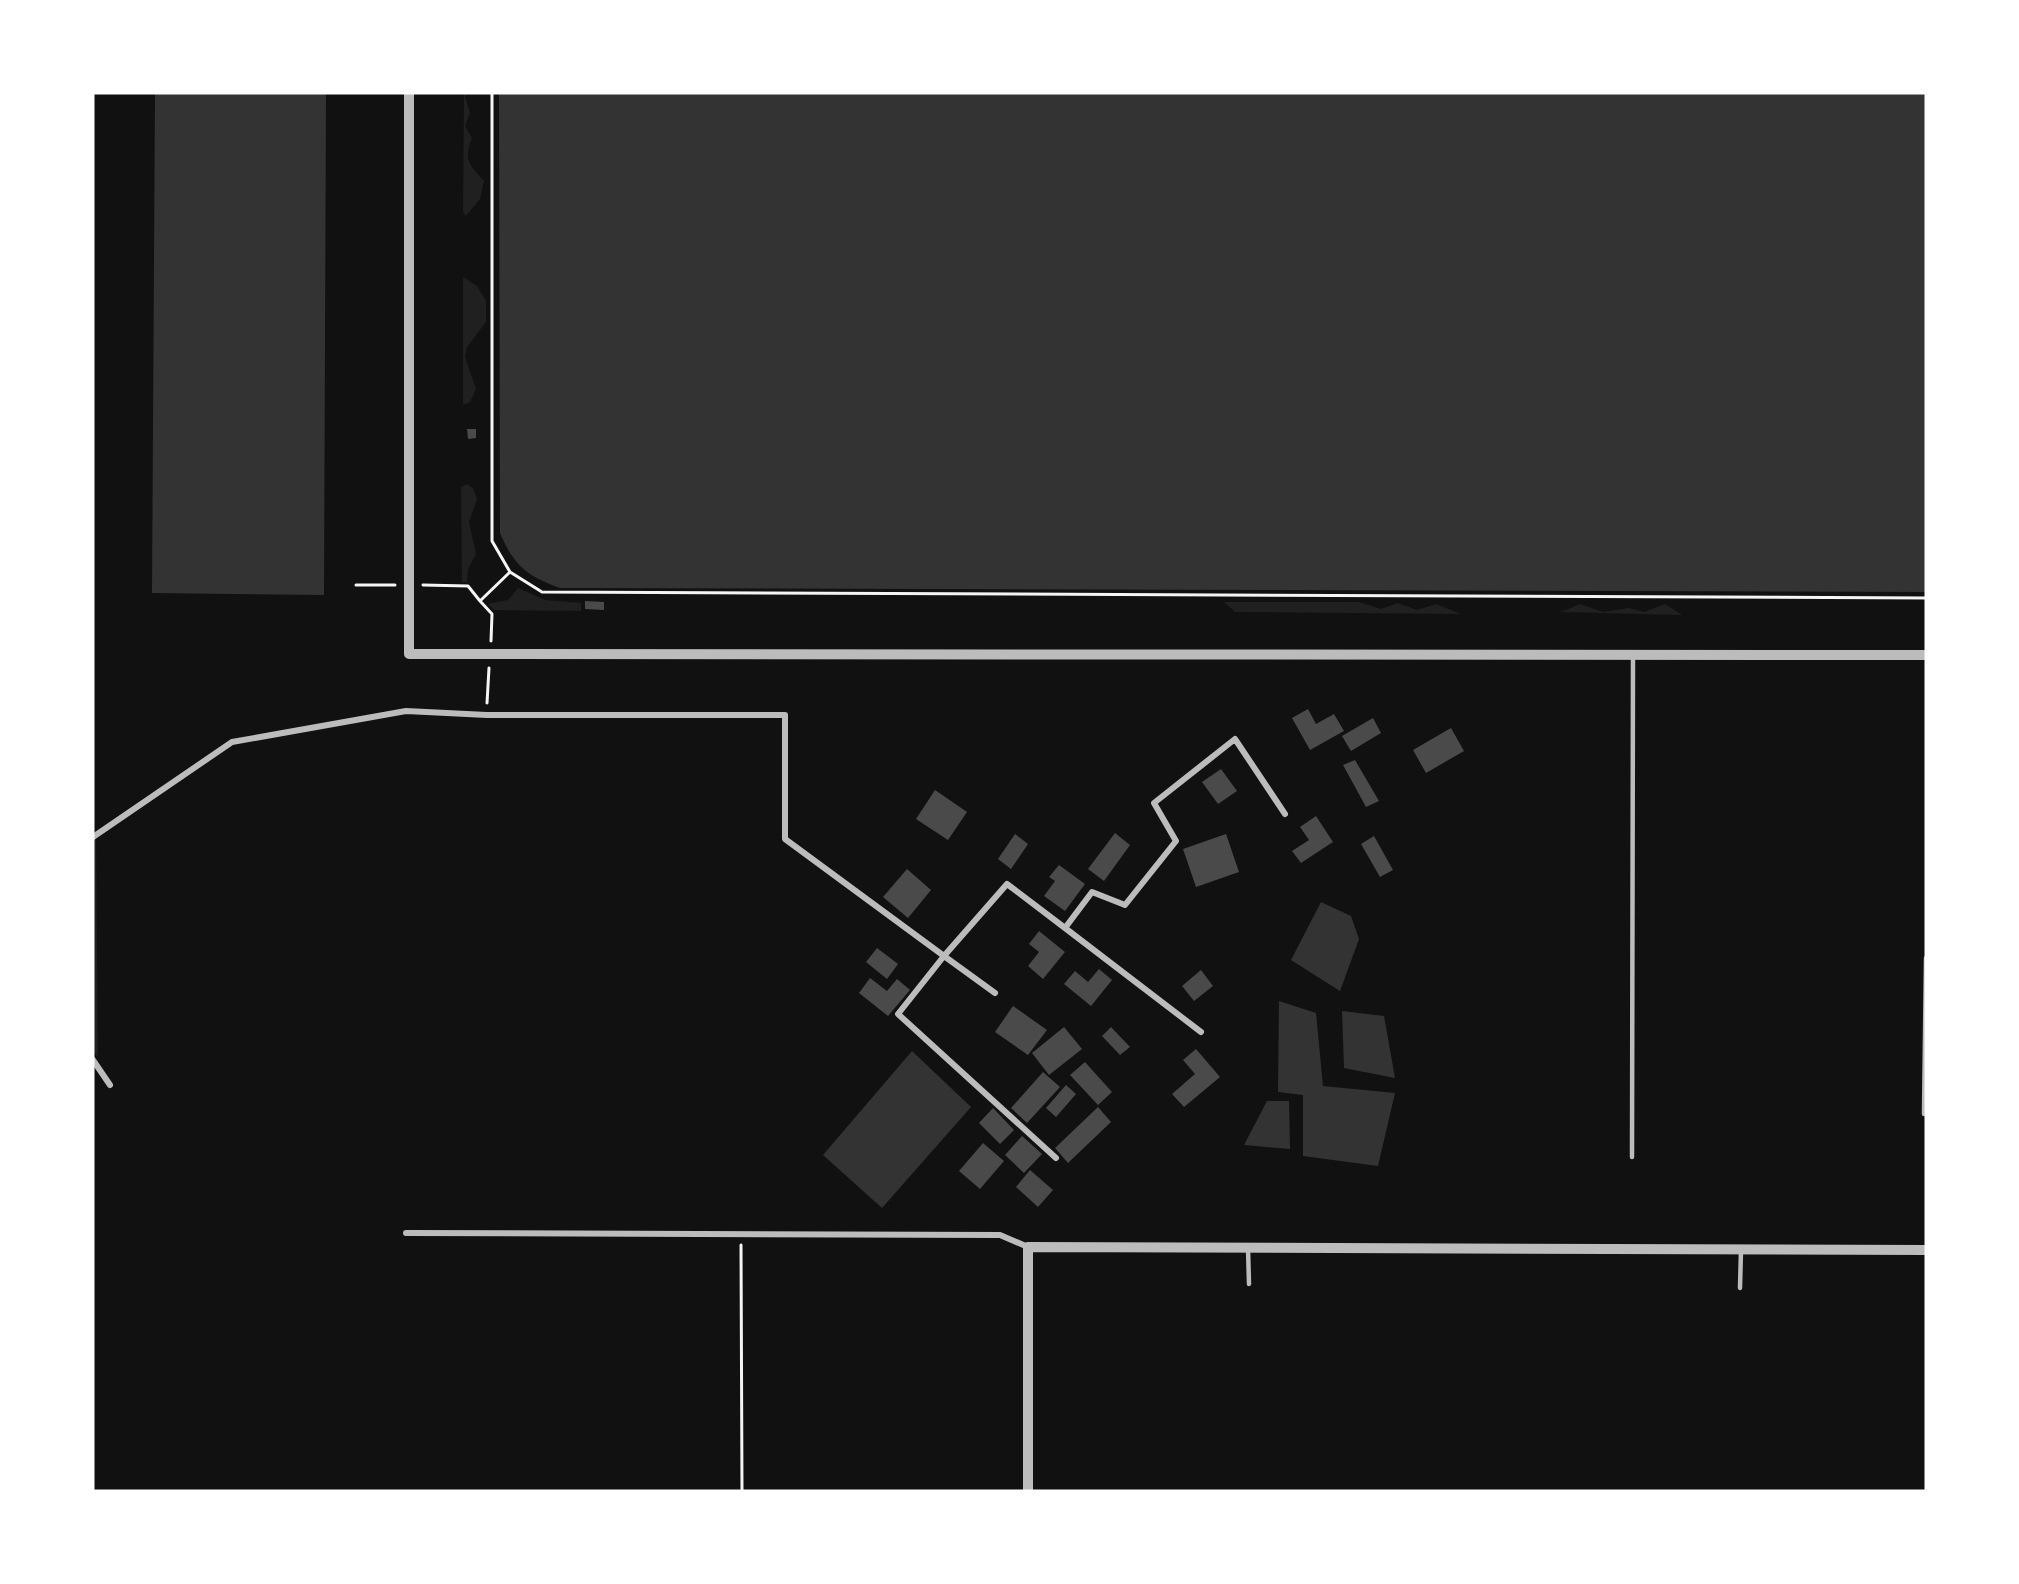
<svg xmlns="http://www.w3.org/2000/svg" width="2019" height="1584" viewBox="0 0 2019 1584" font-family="'IBM Plex Serif',serif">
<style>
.green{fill:#202020}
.water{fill:#333}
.building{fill:#4a4a4a}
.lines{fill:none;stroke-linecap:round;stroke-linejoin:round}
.path{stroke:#f5f5f5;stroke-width:3}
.service{stroke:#bcbcbc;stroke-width:4.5}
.minor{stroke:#bcbcbc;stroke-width:6}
.tertiary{stroke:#bcbcbc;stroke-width:10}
</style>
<rect width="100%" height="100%" fill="#111"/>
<path class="green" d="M464,93H467L465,96L470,113L465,126L472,138C463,160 469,165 484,181L480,199L466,216L463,212Z
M463,277L477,286L486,301V322L467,347L465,357L476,389L470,402L463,405Z
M467,484L473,488L477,499L469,522L476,554L468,569L467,582H462L461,487Z
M518,588L545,600L581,603V611L494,610L488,604L508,600Z
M1224,602H1359L1381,609L1398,603L1417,610L1436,604L1461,614L1235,612Z
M1580,604L1603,612L1629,608L1644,612L1665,604L1682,615L1561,612Z
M96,835L98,1057L93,1051V837Z"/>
<path class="water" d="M155,93H326L324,595L152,593Z
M499,93H1926V592L560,588C527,576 514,566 500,533Z
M1321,902L1351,916L1359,939L1340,991L1291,960Z
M1279,1001L1316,1013L1323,1086L1395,1093L1378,1166L1303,1156V1095L1278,1092Z
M1342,1011L1384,1016L1395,1078L1344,1068Z
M912,1051L971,1107L882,1208L823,1155Z
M1267,1101H1289L1290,1149L1244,1145Z"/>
<path class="building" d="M467,429H476V438L468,439Z
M585,601L604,602V610L585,609Z
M1308,709L1316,724L1334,714L1344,731L1310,750L1292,718Z
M1373,718L1381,733L1351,751L1342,736Z
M1451,728L1464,751L1426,773L1413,750Z
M1355,760L1379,801L1366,807L1343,765Z
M1221,769L1237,791L1218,804L1202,782Z
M935,790L967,812L948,840L916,819Z
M1316,816L1333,842L1301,863L1292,851L1309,840L1300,827Z
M1115,833L1130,845L1104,881L1088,869Z
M1015,834L1028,844L1011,869L998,859Z
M1226,834L1239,872L1196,887L1183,849Z
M1374,836L1393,870L1380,877L1361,844Z
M1059,865L1085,884L1065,911L1044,896L1055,881L1049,877Z
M907,869L931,890L908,918L883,897Z
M1039,931L1065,952L1043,979L1028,966L1039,952L1029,944Z
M877,948L898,964L887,979L866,962Z
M1099,969L1112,980L1091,1006L1064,984L1075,971L1088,982Z
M1201,970L1213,986L1194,1001L1182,986Z
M870,978L887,991L897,979L910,990L888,1016L859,993Z
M1013,1006L1047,1030L1028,1055L995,1032Z
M1064,1027L1082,1049L1049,1075L1032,1053Z
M1111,1027L1130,1047L1120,1055L1102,1036Z
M1196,1049L1220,1077L1184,1107L1172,1094L1195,1074L1183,1060Z
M1085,1062L1112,1092L1098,1105L1070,1075Z
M1043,1072L1060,1087L1027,1123L1011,1108Z
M1066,1085L1076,1094L1056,1117L1046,1108Z
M1098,1107L1111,1122L1068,1163L1055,1148Z
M993,1108L1014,1130L1000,1144L979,1123Z
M1022,1136L1042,1154L1024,1173L1005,1155Z
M983,1143L1004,1161L980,1189L959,1171Z
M1030,1170L1053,1190L1038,1207L1016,1187Z"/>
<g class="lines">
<path class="path" d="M492,93V541L510,572L542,592L1926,598
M356,585H395
M423,585L468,586L480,601
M491,641L492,614L480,601L510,572
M487,703L489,668
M741,1245L742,1491"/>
<path class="service" d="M1924,1114L1926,958
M1632,1157L1633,655
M1248,1248L1249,1284
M1740,1288L1741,1250"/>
<path class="minor" d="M93,837L232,742L406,711L487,715H785V839L944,956L1007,884L1065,928L1092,892L1125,905L1176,841L1154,803L1235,739L1285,814
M1065,928L1201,1032
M995,993L944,956L898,1014L1056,1158
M93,1060L110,1085
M406,1233L1000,1235L1028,1247"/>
<path class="tertiary" d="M409,93V654L1926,655
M1028,1491V1247L1926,1250"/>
</g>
<rect width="2019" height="1584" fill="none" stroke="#ffffff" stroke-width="189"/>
</svg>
